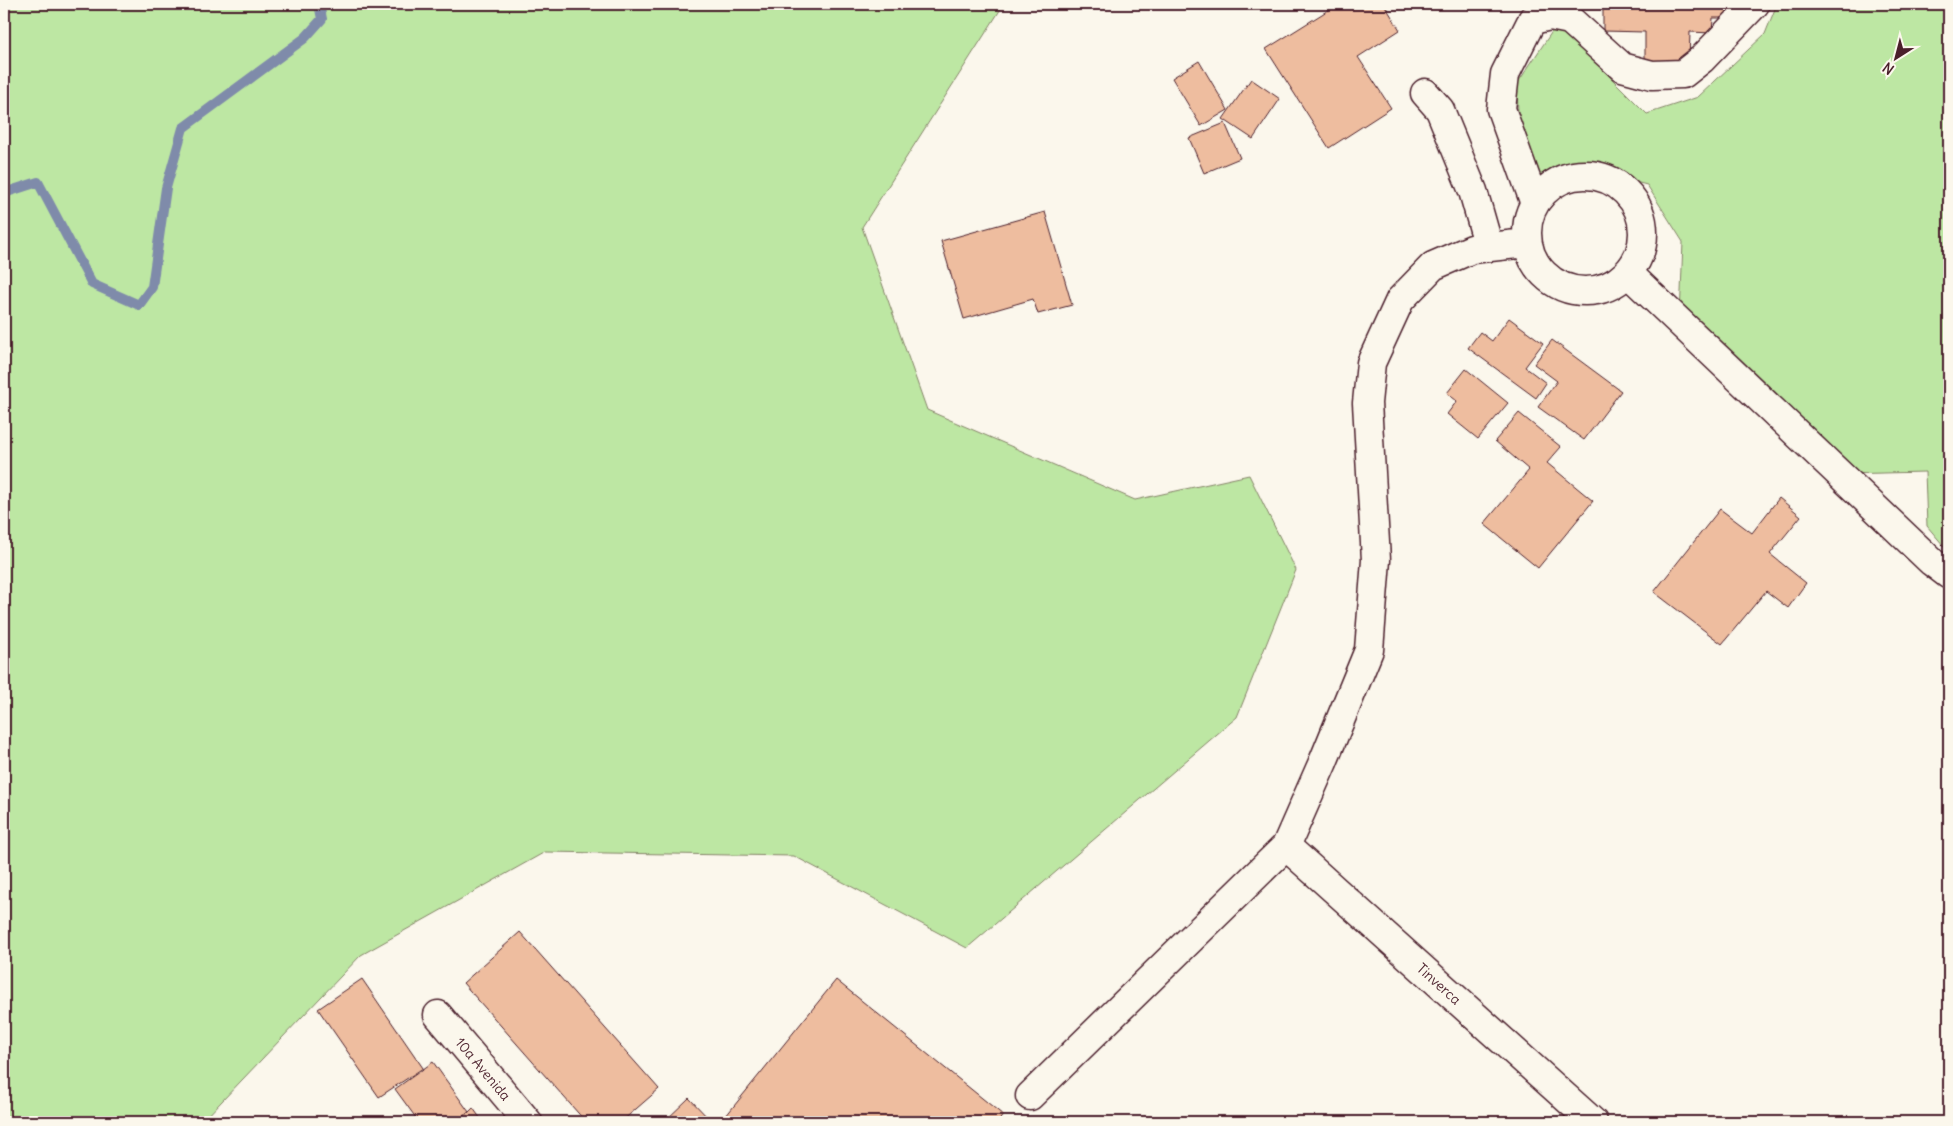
<svg xmlns="http://www.w3.org/2000/svg" width="1953" height="1126" viewBox="0 0 1953 1126" font-family="Delius,sans-serif">
<style>
.green{fill:#bde7a3;stroke:#848367}
.lines{fill:none;stroke-linecap:round;stroke-linejoin:round}
.stream{stroke:#7f8baa;stroke-width:10}
.building{fill:#eebd9f;stroke:#4a1f2b}
.minor-casing{stroke:#4a1f2b;stroke-width:31}
.minor{stroke:#fbf7ec;stroke-width:28}
.labels{text-anchor:middle;dominant-baseline:central;stroke-width:4.5;stroke-linejoin:round;paint-order:stroke}
.street-label{font-size:14px;fill:#4a1f2b;stroke:#fbf7ec}
</style>
<rect width="100%" height="100%" fill="#fbf7ec"/>
<filter id="ink" filterUnits="userSpaceOnUse"><feTurbulence type="fractalNoise" baseFrequency=".02" numOctaves="2"/><feDisplacementMap in="SourceGraphic" scale="10" xChannelSelector="R" yChannelSelector="G"/><feConvolveMatrix kernelMatrix="1 2 1 2 8 2 1 2 1" color-interpolation-filters="sRGB"/></filter>
<g filter="url(#ink)">
<path class="green" d="M4,4H1004L862,227L927,410L1135,500L1249,475L1296,570L1237,717L967,948L794,856L545,852L361,955L202,1122H4Z
M1777,4H1949V552L1927,526L1925,472L1842,474L1680,317L1683,242L1647,185L1591,171L1539,191L1519,141L1517,84L1557,24L1647,114L1698,97L1765,34Z"/>
<g class="lines">
<path class="stream" d="M4,193L38,182L92,284L139,305L152,287L166,188L183,128L305,38L322,19L319,4
M4,441V443"/>
</g>
<path class="building" d="M1338,4H1384L1400,30L1358,57L1391,108L1329,148L1266,49Z
M1561,4H1734V18H1713L1712,33L1690,32L1689,62L1645,63V32L1603,31V5Z
M1199,61L1228,110L1201,126L1172,78Z
M1251,79L1280,99L1253,139L1223,119Z
M1225,123L1240,158L1204,173L1189,138Z
M1045,212L1072,305L1038,314L1033,299L964,319L941,241Z
M1509,318L1543,343L1525,367L1546,383L1536,398L1468,348L1480,332L1492,341Z
M1552,340L1621,391L1584,440L1538,407L1557,381L1534,364Z
M1466,369L1508,403L1478,439L1447,414L1457,401L1447,393Z
M1519,413L1561,447L1547,463L1593,501L1538,568L1484,524L1529,470L1495,441Z
M1779,498L1801,516L1770,554L1806,583L1788,608L1766,591L1722,644L1654,592L1720,509L1752,533Z
M520,932L659,1089L621,1122H586L463,983Z
M362,979L423,1068L379,1097L318,1009Z
M836,980L1003,1115L998,1122H721Z
M433,1062L469,1112L455,1122H419L395,1089Z
M689,1098L712,1122H664Z
M473,1108L483,1122H455L469,1112Z"/>
<g class="lines">
<defs>
<path id="minor" d="M1425,93L1440,110L1473,191L1489,247
M1527 233a58 58 0 1 1 116 0a58 58 0 1 1-116 0Z
M1534,201L1501,109L1505,74L1532,20L1550,16L1570,20L1622,67L1652,75L1683,74L1702,59L1755,4
M1628,273L1932,562L1949,575
M1286,846L1593,1122
M438,1015L528,1122
M1030,1096L1286,846L1323,762L1369,650L1376,560L1367,403L1371,363L1400,300L1433,266L1472,249L1526,243"/>
</defs>
<use href="#minor" class="minor-casing"/>
<use href="#minor" class="minor"/>
</g>
</g>
<g class="labels">
<g class="street-label">
<text transform="translate(1439 984) rotate(42)">Tinverca</text>
<text transform="translate(483 1069) rotate(50)">10a Avenida</text>
</g>
</g>
<rect width="1953" height="1126" fill="none" stroke="#fbf7ec" stroke-width="20"/>
<rect x="10" y="10" width="1933" height="1106" fill="none" stroke="#4a1f2b" stroke-width="2" filter="url(#ink)"/>
<g transform="translate(1896 58) rotate(216)" stroke="#fbf7ec" stroke-width="4" paint-order="stroke">
<path d="M0-4L9 19L0 12L-9 19Z" fill="#4a1f2b"/>
<text y="-8" font-size="14" font-weight="bold" text-anchor="middle" fill="#4a1f2b">N</text>
</g>
</svg>
